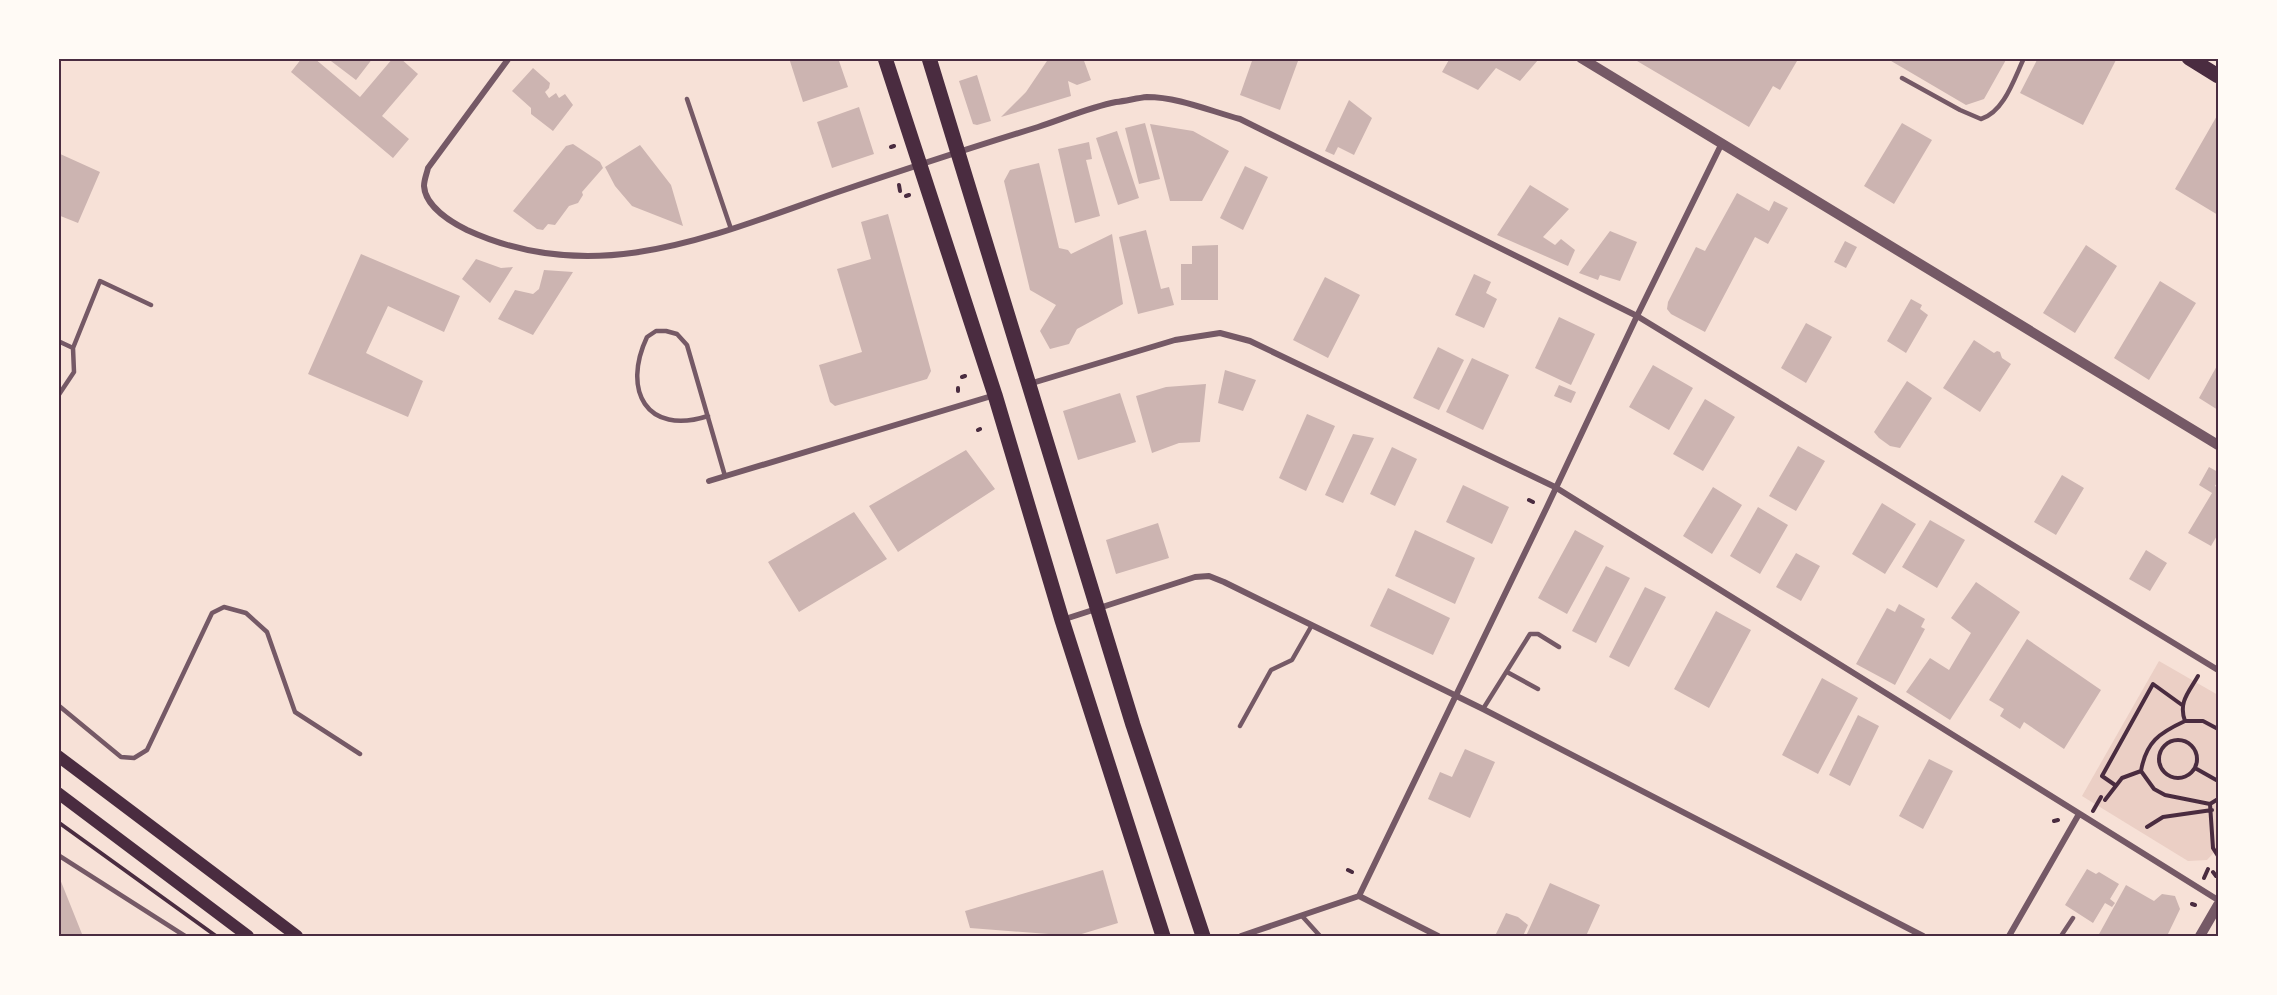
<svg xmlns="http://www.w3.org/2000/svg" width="2277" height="995" viewBox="0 0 2277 995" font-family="Commissioner,sans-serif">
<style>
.green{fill:#ebcfc5}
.building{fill:#ccb4b1}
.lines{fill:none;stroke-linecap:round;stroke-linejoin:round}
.path{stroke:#4a2c40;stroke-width:4}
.service{stroke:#755966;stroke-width:4.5}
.minor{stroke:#755966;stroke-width:6}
.tertiary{stroke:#755966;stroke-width:10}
.secondary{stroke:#4a2c40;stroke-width:12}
.primary{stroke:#4a2c40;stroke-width:15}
.neatline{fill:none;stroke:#4a2c40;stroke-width:2}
</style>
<rect width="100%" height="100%" fill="#f7e1d7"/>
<path class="green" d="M2159,661L2218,695V848L2207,860L2188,861L2082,796Z"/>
<path class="building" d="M302,58H314L360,97L393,58H400L418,74L382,116L409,139L393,158L291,72Z
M327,58H373L356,80Z
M789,58H838L848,87L803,102Z
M1049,58H1083L1091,80L1077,85L1068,81L1071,96L1001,117L1026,92Z
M1253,58H1291L1298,61L1280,110L1240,95Z
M1450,58H1536L1538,60L1520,81L1496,68L1478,90L1442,72Z
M1638,58H1792L1797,61L1780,90L1773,86L1749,127L1637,61Z
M1886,58H2007L1984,99L1966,105Z
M2038,58H2117L2083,125L2020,93Z
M533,68L550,83L549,88L545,92L549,98L556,93L559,98L565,94L573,105L553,131L531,114V108L512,91Z
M977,75L991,121L977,125L973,124L959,81Z
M1349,100L1372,118L1354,155L1338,147L1334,155L1325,151Z
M859,107L874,154L832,168L817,122Z
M2218,114V215L2175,189Z
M1145,123L1160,179L1139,184L1125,128Z
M1902,123L1932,140L1894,204L1864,186Z
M1150,124L1193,131L1229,151L1202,201H1170Z
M1117,131L1139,198L1118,205L1096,138Z
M1089,142L1092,159L1086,160L1100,216L1075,223L1058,149Z
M573,144L600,162L603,168L582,192L583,195L578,203L569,206L555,225L548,224L543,230L537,229L513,211L566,146Z
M640,145L671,185L683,226L632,206L615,186L605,167Z
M58,153L100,172L78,223L58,215Z
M1039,163L1059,248L1068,250L1071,254L1112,234L1123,304L1077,329L1069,344L1050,349L1040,331L1056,305L1030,290L1004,181L1010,170Z
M1245,166L1268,177L1243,230L1220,218Z
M1530,185L1569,209L1543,237L1555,245L1561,239L1575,250L1568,266L1497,235Z
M1737,193L1769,211L1774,201L1788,208L1768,244L1755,237L1705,332L1671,314L1667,309L1668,302L1696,247L1705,251Z
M888,214L931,371L927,379L835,406L830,402L819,365L862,352L837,269L871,259L861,222Z
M1146,230L1161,289L1169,287L1174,305L1138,314L1119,237Z
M1610,231L1637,242L1620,281L1600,275L1598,280L1579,273Z
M1845,241L1857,247L1846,268L1834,262Z
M1218,245V300H1181V264H1192V246Z
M2086,245L2117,266L2075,333L2043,313Z
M361,254L460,296L444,332L388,306L366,353L423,381L408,417L308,374Z
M476,259L501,268L513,267L490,303L462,279Z
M544,270L573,272L533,335L498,319L515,290L533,294L539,289Z
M1474,274L1491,282L1486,293L1497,299L1484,328L1455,315Z
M1325,277L1360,295L1328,358L1293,340Z
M2160,281L2196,303L2149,380L2114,358Z
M1911,299L1922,305L1920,309L1928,315L1906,353L1887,341Z
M1559,317L1595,334L1571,385L1535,368Z
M1806,323L1832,337L1806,383L1781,368Z
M1974,340L1994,353L1997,351L2000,352L2002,358L2011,364L1980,412L1943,388Z
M1438,347L1464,360L1439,410L1413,398Z
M1472,358L1509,375L1483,430L1446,412Z
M2218,364V410L2199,398Z
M1653,365L1693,388L1669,430L1629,407Z
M1225,370L1256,380L1243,411L1218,403Z
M1907,381L1932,398L1900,448L1890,446L1879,438L1874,432Z
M1206,384L1200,442L1179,443L1152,453L1136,396L1166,387Z
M1559,385L1576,392L1571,403L1554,396Z
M1120,393L1136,442L1078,460L1063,411Z
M1705,399L1735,417L1703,471L1673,454Z
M1307,414L1335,426L1306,491L1279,478Z
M1353,434L1374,438L1343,503L1325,495Z
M1798,446L1825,461L1796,511L1769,496Z
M1392,447L1417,459L1395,506L1370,494Z
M966,450L995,489L898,552L869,506Z
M2209,467L2218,472V481L2215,486L2218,488V534L2211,546L2188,533L2212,493L2199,485Z
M2062,475L2084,488L2056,535L2034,522Z
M1463,485L1509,507L1492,544L1446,522Z
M1713,487L1742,505L1712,554L1683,536Z
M1882,503L1916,524L1885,574L1852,554Z
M1758,507L1788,525L1760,574L1730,556Z
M854,512L887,559L799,612L768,562Z
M1930,520L1965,540L1937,588L1902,567Z
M1158,523L1169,558L1116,574L1106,540Z
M1415,530L1475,558L1455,604L1395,576Z
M1575,530L1604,546L1567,614L1538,598Z
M2146,550L2167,563L2150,591L2129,579Z
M1796,553L1820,566L1801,601L1776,587Z
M1606,566L1630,578L1596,643L1572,631Z
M1976,582L2020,612L1950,720L1906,692L1930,658L1949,670L1971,633L1951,618Z
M1645,587L1666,597L1629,667L1609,657Z
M1388,588L1450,618L1433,655L1370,626Z
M1899,604L1925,619L1921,627L1925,629L1895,685L1856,664L1887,608L1895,612Z
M1716,611L1751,630L1709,708L1674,689Z
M2027,639L2101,690L2064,749L2024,722L2020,729L2000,716L2004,709L1989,700Z
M1822,678L1858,698L1818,774L1782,755Z
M1858,715L1879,726L1850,786L1829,775Z
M1465,749L1495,762L1470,818L1428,799L1440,772L1452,777Z
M1929,759L1953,771L1923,829L1899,816Z
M2087,869L2096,874L2099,872L2119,884L2110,899L2115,903L2112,907L2105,903L2093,923L2065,905Z
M1103,870L1118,923L1075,936L970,928L965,911Z
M58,874L82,934L81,936H58Z
M1550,883L1600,905L1586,936H1526Z
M2126,885L2154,901L2162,894L2175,896L2180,909L2167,936H2098Z
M1506,913L1518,917L1528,925L1523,936H1495Z"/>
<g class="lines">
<path class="path" d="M891,147L894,146
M899,185L900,191
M906,196L909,195
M962,377L965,376
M958,388V391
M978,430L980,429
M1529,500L1533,502
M2198,676C2189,692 2178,702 2185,721H2203L2218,729
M2159 759a19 19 0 1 1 38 0a19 19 0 1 1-38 0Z
M2195,768L2218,781
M2141,771C2146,742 2159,733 2185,721
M2115,785L2102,776L2153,684L2182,705
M2105,800L2122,778L2141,771L2154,789L2165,795L2210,804L2218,799
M2210,804L2213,848L2218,856
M2093,811L2101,797
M2054,821L2058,820
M58,822L216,936
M2147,827L2163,817L2212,810
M1348,870L1352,872
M2213,872L2216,876
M2204,878L2208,869
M2192,904L2195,905"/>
<path class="service" d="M1902,78L1960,110L1981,119C2004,112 2014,79 2024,58
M687,99L731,229
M58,341L73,348
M58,396L74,372L73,348L100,281L151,305
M708,416C646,436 622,390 647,337L656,331H666L677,334L687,345L725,476
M1507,672L1538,689
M58,705L121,757L134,758L147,750L212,613L224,607L246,613L267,632L295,712L360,754
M1483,709L1530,634H1538L1559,647
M1240,726L1271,670L1292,660L1312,625
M58,855L185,936
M1302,916L1320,936
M2061,936L2073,918"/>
<path class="minor" d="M509,58L428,168C427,173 424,180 424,186C425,206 451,222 467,230C595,289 712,236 835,193C903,170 970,148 1038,127C1063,119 1090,107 1116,102C1126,101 1137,98 1147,97C1178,97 1210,111 1240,119L1637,316L2218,670
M1029,384L1175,340L1220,333L1250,341L1555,487L2218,900
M709,481L995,395
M1062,620L1195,577L1209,576L1224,582L1483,709L1923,936
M1359,896L1546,509L1637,316L1721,145
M1241,936L1359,896L1438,936
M2009,936L2079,814"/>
<path class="tertiary" d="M1581,58L2218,445
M2200,936L2218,905"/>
<path class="secondary" d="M58,756L297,936
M58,793L248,936"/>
<path class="primary" d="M885,58L995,395L1062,620L1163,936
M929,58L1133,725L1203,936
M2189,58L2218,76"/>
</g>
<rect width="2277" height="995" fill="none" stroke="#fffaf5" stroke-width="120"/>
<rect x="60" y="60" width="2157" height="875" class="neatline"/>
</svg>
